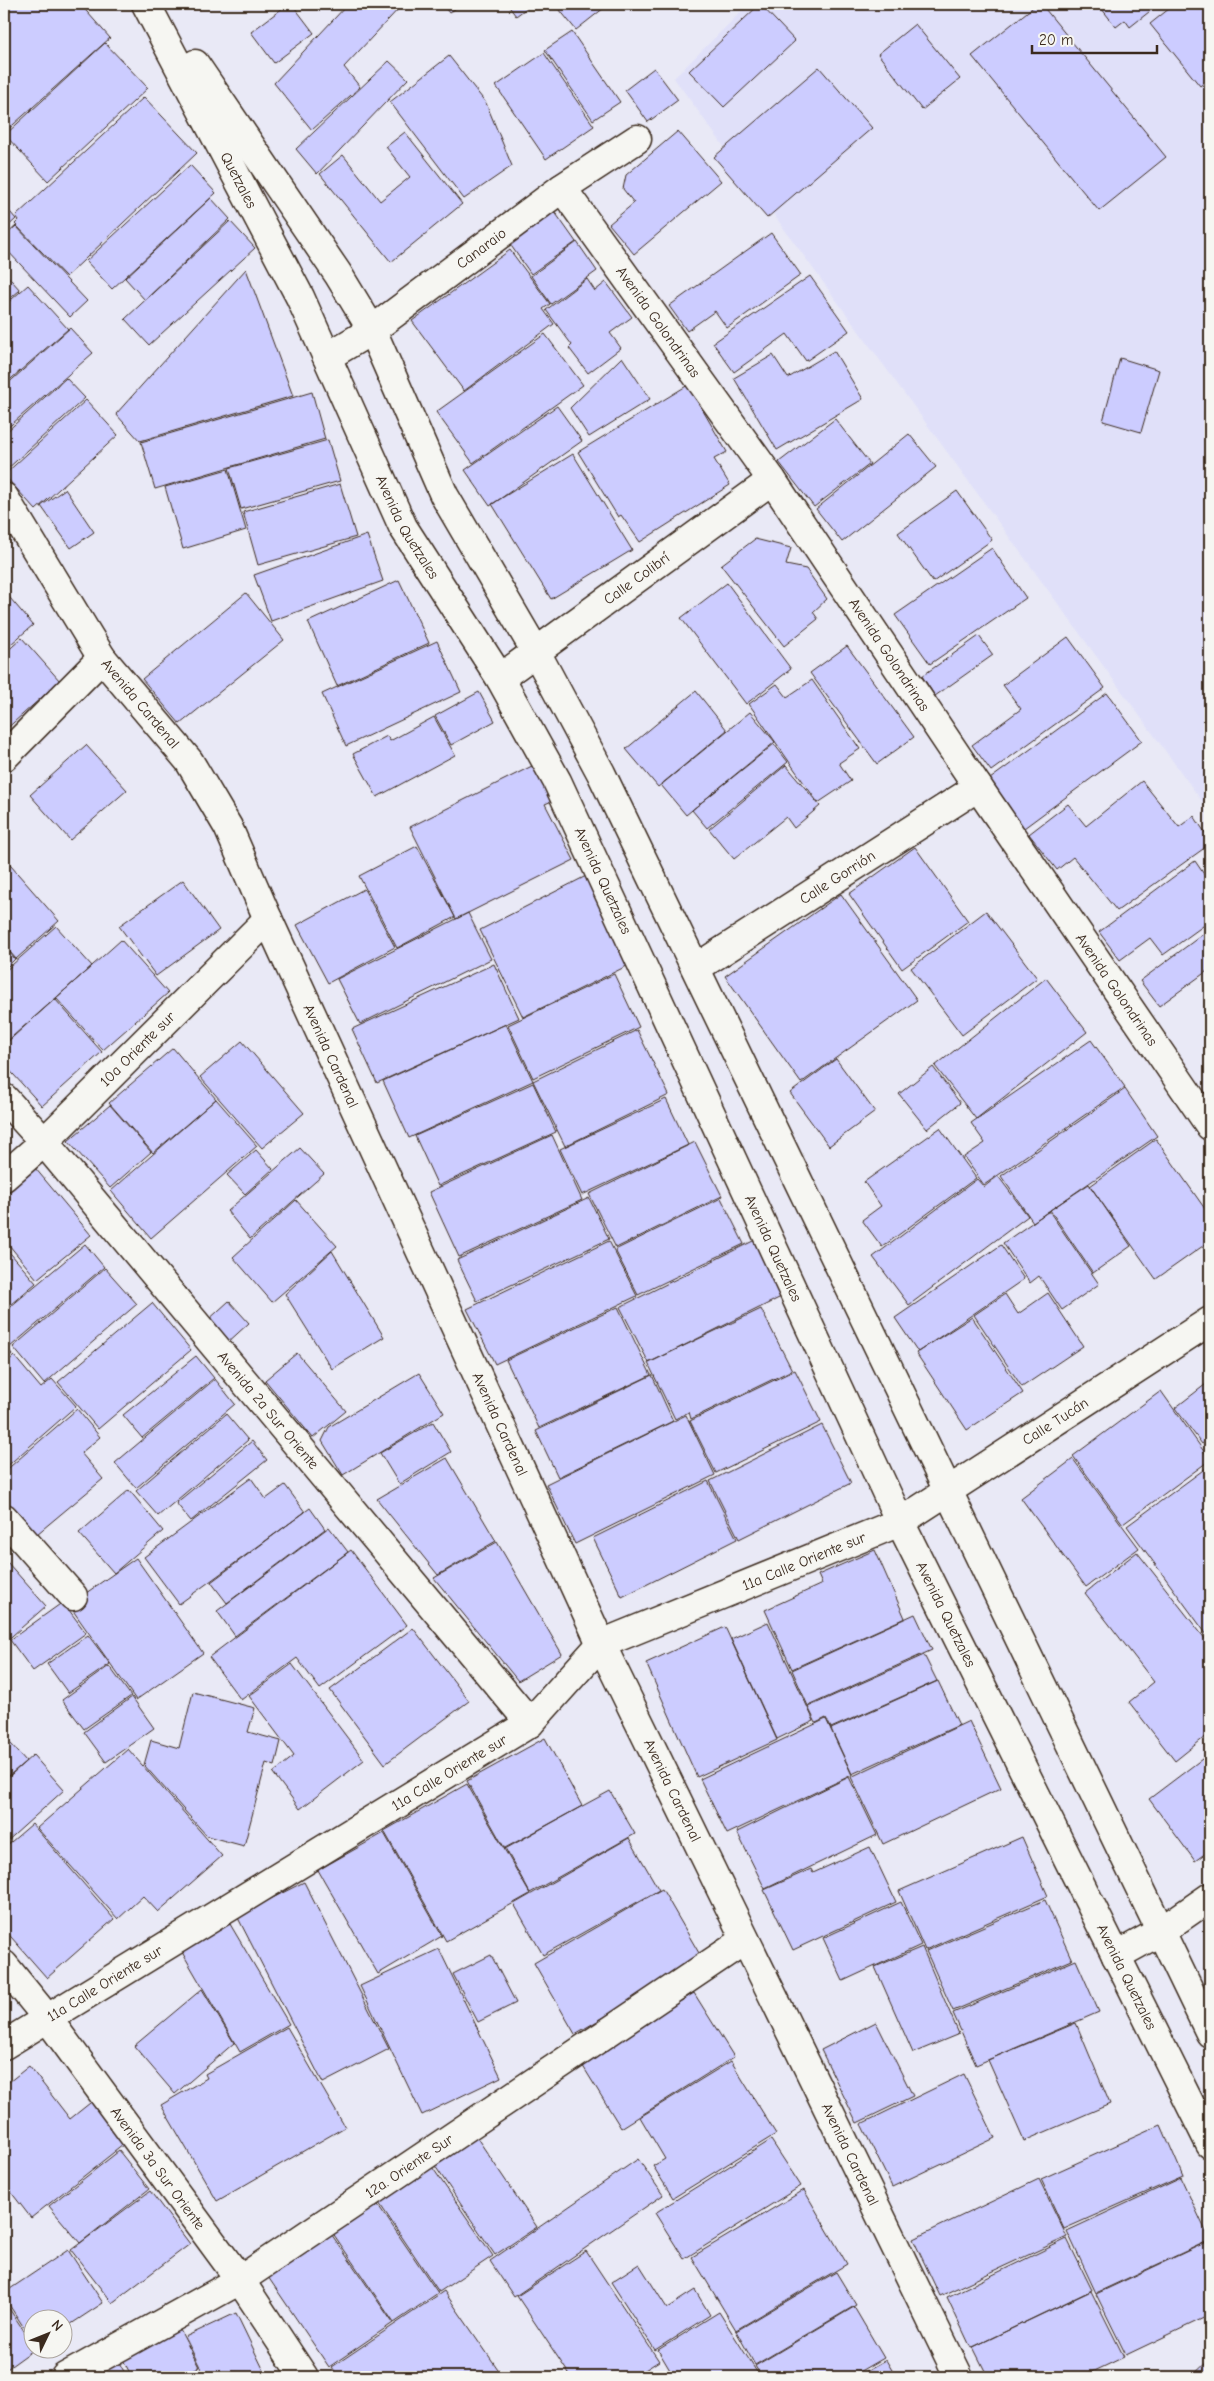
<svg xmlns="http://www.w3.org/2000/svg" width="1214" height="2381" viewBox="0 0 1214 2381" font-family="'Comic Neue',sans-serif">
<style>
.built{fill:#e0e0f9}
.building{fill:#ccf;stroke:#3b2a1e}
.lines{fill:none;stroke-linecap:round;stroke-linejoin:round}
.minor-casing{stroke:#3b2a1e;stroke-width:31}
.secondary-casing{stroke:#3b2a1e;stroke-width:31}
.minor{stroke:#f6f6f2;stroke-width:28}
.secondary{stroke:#f6f6f2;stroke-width:28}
.labels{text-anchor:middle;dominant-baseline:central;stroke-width:4;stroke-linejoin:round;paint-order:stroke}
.street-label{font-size:15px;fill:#3b2a1e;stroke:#f6f6f2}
</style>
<rect width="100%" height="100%" fill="#e9e9f6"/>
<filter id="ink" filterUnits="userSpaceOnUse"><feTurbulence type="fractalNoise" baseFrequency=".02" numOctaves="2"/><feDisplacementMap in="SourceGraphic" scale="10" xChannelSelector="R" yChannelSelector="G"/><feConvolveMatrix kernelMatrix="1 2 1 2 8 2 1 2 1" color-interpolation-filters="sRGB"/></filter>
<g filter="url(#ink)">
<path class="built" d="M749,4H1210V812L674,78Z"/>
<path class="building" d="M14,4H80L110,38L4,133V13Z
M288,4H292L314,33L274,63L251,32Z
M348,4H403L344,67L360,87L312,130L274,83Z
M442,4H462L449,13Z
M507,4H532L516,16Z
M555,4H609L576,30Z
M760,4L795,41L724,107L689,71Z
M1037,4H1041L1166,157L1099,211L972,56Z
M1098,4H1159L1130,27L1125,20L1116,27Z
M1175,4H1210V78L1200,86L1150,24Z
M915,24L960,79L922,110L878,54Z
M572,32L620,102L593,120L545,50Z
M105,43L148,88L48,181L5,135Z
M544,53L594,126L546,159L496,86Z
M449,56L486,103L512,166L464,199L390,102Z
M389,61L408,79L317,174L296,149Z
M819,67L872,128L767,218L714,157Z
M654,68L678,100L648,122L625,90Z
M144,97L197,153L66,277L15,224L19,220L16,216Z
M678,131L721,181L634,254L609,224L634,203L623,189L626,175Z
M405,132L462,204L391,262L320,174L343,155L380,201L410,177L386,147Z
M190,165L216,193L112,289L86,261Z
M211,198L230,219L145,300L125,278Z
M4,205L16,219L4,230Z
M552,208L576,242L531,274L507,240Z
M230,221L255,248L149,345L125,319Z
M16,226L87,301L70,317L4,247V237Z
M771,233L801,275L727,328L715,311L687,331L669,306Z
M577,242L597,271L551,304L531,276Z
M510,250L550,304L543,309L554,324L464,391L412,321Z
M246,269L293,396L140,441L116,414Z
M4,272L20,290L4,304Z
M810,276L849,331L806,361L787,334L734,372L713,343Z
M587,279L595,291L606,282L632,317L610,333L621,348L588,373L569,348L572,345L546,310Z
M28,285L68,329L4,385V306Z
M70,328L93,353L4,431V387Z
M545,334L583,385L473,463L436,412Z
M834,351L863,399L777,450L734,378L773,355L788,378Z
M622,357L650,399L589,437L570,408Z
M1120,358L1159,370L1141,432L1103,421Z
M66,378L85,398L5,471L4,434Z
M688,385L727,452L714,459L730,485L640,542L621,515L618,517L578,452Z
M312,392L325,439L155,489L141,442Z
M86,400L118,435L36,510L4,475Z
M557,406L582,441L490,506L465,470Z
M835,419L870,464L814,507L779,462Z
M909,434L936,467L842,542L816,509Z
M328,440L340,481L241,509L229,468Z
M573,454L632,550L551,599L492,504Z
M228,469L246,530L183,549L165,487Z
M340,484L356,537L258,565L243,512Z
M65,489L94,532L71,548L41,506Z
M957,491L992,540L933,582L898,533Z
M367,535L383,581L271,621L254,575Z
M755,539L791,548L786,565L806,569L827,599L813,612L818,619L784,646L721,565Z
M992,548L1026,598L930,664L895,615Z
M399,580L429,643L337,686L308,622Z
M727,583L791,669L746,704L681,618Z
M4,591L33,625L4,650Z
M246,593L284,640L180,724L142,679Z
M979,636L993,655L935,696L922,676Z
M1068,637L1105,688L991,771L972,745L1021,709L1003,685Z
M22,638L60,681L4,731V654Z
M437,641L461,692L346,746L322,694Z
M847,646L914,737L877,764L810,673Z
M812,680L860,749L839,763L851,781L818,803L749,704L777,684L787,697Z
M696,691L727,730L658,787L626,749Z
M479,692L495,721L451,745L435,716Z
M1107,693L1142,741L1024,828L990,779Z
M750,712L775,742L686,815L661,785Z
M434,717L455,755L377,797L353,754L387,736L390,741Z
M774,744L788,762L707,828L692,810Z
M86,745L127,790L70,840L30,795Z
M542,761L561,797L545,804L574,860L456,919L410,827Z
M786,765L820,806L794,828L786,817L734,859L709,829Z
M1142,781L1179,827L1194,816L1210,840V844L1117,911L1073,857L1057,870L1029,834L1068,804L1086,826Z
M417,846L455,917L397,948L359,876Z
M915,847L968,921L902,969L849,894Z
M4,858L59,921L16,959L4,945Z
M1195,861L1210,883V921L1163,955L1150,938L1120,960L1099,932Z
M592,873L637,961L523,1017L480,930Z
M183,880L219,930L156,976L119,926Z
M364,889L395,947L328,983L297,925Z
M841,894L917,1000L801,1083L725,976Z
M986,911L1037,978L962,1035L911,968Z
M468,913L491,959L360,1024L337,979Z
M56,926L92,966L4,1044V972Z
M1210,929V969L1159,1006L1140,981Z
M121,940L168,993L103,1050L56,998Z
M4,946L15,959L4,970Z
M494,964L519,1018L377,1083L352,1029Z
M614,974L639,1027L533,1078L508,1025Z
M1046,978L1087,1032L976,1119L935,1066Z
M55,999L102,1052L42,1106L4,1064V1045Z
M506,1024L533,1081L409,1138L383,1081Z
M637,1030L669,1095L565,1146L533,1081Z
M1091,1040L1125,1087L984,1185L964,1157L985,1143L971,1123Z
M242,1041L304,1113L262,1148L200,1077Z
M173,1048L216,1099L153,1153L109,1103Z
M836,1059L875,1112L829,1146L790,1093Z
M933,1067L960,1103L927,1129L899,1094Z
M533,1083L556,1132L438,1186L415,1136Z
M1125,1089L1157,1136L1033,1222L1001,1176Z
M216,1099L257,1146L151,1238L111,1191Z
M666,1099L688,1145L582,1195L560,1149Z
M110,1105L151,1152L110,1188L68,1141Z
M940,1128L976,1178L882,1247L862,1220L881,1206L864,1182Z
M552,1135L582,1200L459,1257L429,1192Z
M1156,1139L1210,1216V1241L1156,1279L1090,1186Z
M695,1142L722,1196L616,1248L589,1194Z
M300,1148L324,1174L250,1239L227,1211Z
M256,1150L273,1169L245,1194L227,1175Z
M30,1162L91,1235L37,1279L4,1239V1184Z
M998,1176L1028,1216L909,1305L873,1257L977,1179L984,1187Z
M1089,1184L1131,1246L1093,1273L1050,1210Z
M589,1198L609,1239L477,1301L457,1260Z
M721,1198L744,1244L638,1295L615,1250Z
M296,1200L337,1246L272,1302L233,1257Z
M1049,1211L1099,1284L1062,1310L1039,1276L1030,1283L1003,1243Z
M755,1240L783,1296L649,1363L620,1307Z
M609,1241L637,1296L495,1364L467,1309Z
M85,1244L104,1267L10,1347L4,1340V1312Z
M1001,1245L1024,1279L918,1352L895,1318Z
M4,1246L36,1283L4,1310Z
M332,1251L384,1337L332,1369L285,1294Z
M105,1268L137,1304L44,1384L13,1347Z
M1048,1293L1083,1346L1022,1387L974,1315L1005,1294L1018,1314Z
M229,1301L249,1323L226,1344L206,1322Z
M152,1303L191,1350L98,1429L58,1382Z
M618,1307L651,1375L539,1428L506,1360Z
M761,1309L792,1370L691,1419L689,1412L675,1419L648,1363Z
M972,1317L1023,1393L967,1430L916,1353Z
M4,1344L12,1354L4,1361Z
M297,1353L346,1411L313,1438L265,1380Z
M14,1356L41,1388L52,1379L76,1406L5,1468L4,1365Z
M196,1356L214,1378L142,1438L123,1415Z
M795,1370L821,1422L716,1473L690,1421Z
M419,1373L444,1413L343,1475L322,1441L329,1427Z
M652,1375L673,1421L558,1477L536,1431Z
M215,1379L235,1404L136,1488L115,1463Z
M1210,1381V1438L1202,1444L1175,1408Z
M1161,1391L1210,1460L1123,1524L1073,1456Z
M77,1409L100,1437L81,1453L103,1479L37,1534L25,1520L15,1528L4,1515V1472Z
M226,1414L248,1440L158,1516L136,1491Z
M686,1415L715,1475L575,1544L546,1484Z
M433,1422L451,1452L399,1484L380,1453Z
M822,1425L851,1483L739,1539L710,1481Z
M252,1441L267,1460L191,1521L176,1503Z
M447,1458L496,1541L438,1575L377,1499Z
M1073,1459L1139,1548L1086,1587L1021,1498Z
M1210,1465V1639L1127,1526Z
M251,1478L266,1499L285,1485L305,1512L179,1604L144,1557Z
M708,1481L737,1539L622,1597L593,1538Z
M129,1490L163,1531L114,1573L79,1533Z
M310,1508L325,1529L227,1603L211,1582Z
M329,1527L348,1552L235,1636L217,1611Z
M497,1542L562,1654L518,1681L434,1578Z
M351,1550L407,1625L320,1689L297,1658L241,1700L209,1657Z
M875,1550L905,1618L792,1669L765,1610L822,1584L818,1575Z
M1137,1552L1210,1645V1733L1175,1761L1129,1702L1154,1682L1085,1593Z
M136,1558L203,1653L136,1700L69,1605Z
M7,1562L46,1606L4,1643V1565Z
M63,1602L86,1633L33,1671L10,1640Z
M915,1614L932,1650L808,1706L792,1670Z
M768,1622L814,1721L777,1739L731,1639Z
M725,1627L777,1740L697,1777L646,1663Z
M413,1628L469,1701L385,1764L330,1690Z
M88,1635L110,1664L68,1693L47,1664Z
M924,1655L937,1681L831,1728L826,1718L816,1723L808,1707Z
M292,1664L364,1760L300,1809L273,1773L294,1756L249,1696Z
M109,1666L131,1696L84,1729L62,1700Z
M938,1681L959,1725L852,1774L831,1729Z
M193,1692L255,1708L248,1732L281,1741L275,1766L266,1763L244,1846L207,1836L144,1765L151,1740L179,1748Z
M132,1697L154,1728L106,1762L84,1732Z
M826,1719L852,1775L727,1834L700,1779Z
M969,1721L1001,1788L883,1844L851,1777Z
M4,1736L26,1761L4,1780Z
M545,1738L582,1806L505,1849L467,1781Z
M128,1749L222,1856L158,1912L143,1896L118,1919L37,1828Z
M1210,1753V1850L1195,1861L1149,1799Z
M33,1755L64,1790L4,1844V1781Z
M849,1777L877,1835L765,1889L737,1832Z
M467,1784L530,1894L446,1941L384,1831Z
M610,1791L635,1834L530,1893L505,1848Z
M32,1824L114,1919L47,1978L4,1929V1848Z
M384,1833L442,1936L378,1974L318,1870Z
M1022,1837L1048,1896L925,1950L899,1891Z
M629,1838L659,1890L543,1955L514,1904Z
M870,1847L896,1902L793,1950L764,1890L811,1869L813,1873Z
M304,1882L389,2049L323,2083L237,1916Z
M662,1889L703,1960L575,2034L534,1963Z
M1045,1900L1072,1960L953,2011L926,1951Z
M901,1902L921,1945L843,1981L823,1938Z
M227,1919L289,2024L240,2052L179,1947Z
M922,1947L959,2034L913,2053L875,1967Z
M439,1949L501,2077L422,2115L360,1986Z
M491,1955L516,2003L478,2022L453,1974Z
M1076,1960L1099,2012L976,2065L953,2013Z
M202,1989L234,2043L175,2094L134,2046Z
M694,1993L734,2057L621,2128L581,2063Z
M876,2022L913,2096L857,2123L821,2050Z
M1076,2023L1110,2104L1024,2141L988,2060Z
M287,2027L345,2127L217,2201L161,2105L207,2078L205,2074Z
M731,2061L776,2134L673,2198L653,2166L665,2159L640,2117Z
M29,2066L70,2119L95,2099L128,2141L31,2218L4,2183V2086Z
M964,2074L995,2138L892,2187L861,2124Z
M1161,2125L1183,2176L1064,2229L1041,2179Z
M473,2132L537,2227L495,2255L431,2160Z
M771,2140L801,2186L684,2259L655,2213Z
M119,2151L149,2189L80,2243L49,2206Z
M638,2159L663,2195L514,2297L490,2261Z
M428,2161L493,2256L439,2292L375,2197Z
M1181,2178L1210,2240L1096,2293L1067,2231Z
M1039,2179L1067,2237L940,2296L913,2239Z
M804,2190L847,2264L736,2330L692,2257Z
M150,2191L190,2244L112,2303L71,2250Z
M372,2196L438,2293L394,2323L328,2226Z
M327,2228L393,2323L329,2367L264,2271Z
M1067,2239L1092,2290L971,2348L947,2297Z
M1209,2241L1210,2315L1126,2355L1096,2294Z
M68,2250L103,2303L62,2330V2318H32V2340L4,2297V2293Z
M586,2251L659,2361L634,2377H571L517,2296Z
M639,2264L667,2308L695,2290L710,2315L655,2350L611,2282Z
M836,2272L856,2305L755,2365L736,2331Z
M444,2291L500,2372L492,2377H339L332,2367Z
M1091,2291L1124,2357L1082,2377H988L973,2347Z
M4,2301L32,2343V2348H36L4,2371Z
M854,2307L884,2358L851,2377H762L755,2366Z
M719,2312L760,2377H674L658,2350Z
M236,2313L267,2377H205L185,2337Z
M178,2326L199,2367L177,2377H132L120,2354Z
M116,2357L127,2377H75Z
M1210,2359V2377H1191Z
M886,2360L896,2377H856Z"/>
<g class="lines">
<defs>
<g id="minor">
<path id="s1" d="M562,188L772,480L978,787L1210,1126"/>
<path id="s2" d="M327,357L372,330L562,188L637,139"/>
<path id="s3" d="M4,497L102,658L189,761L228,827L268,919L601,1644L959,2377"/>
<path id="s4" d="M500,678L772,480"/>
<path d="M4,757L102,658"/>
<path id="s5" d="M696,968L978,787"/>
<path id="s6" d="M4,1098L44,1142L530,1723"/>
<path id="s7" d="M4,1177L44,1142L268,919"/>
<path d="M4,1518L73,1596"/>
<path d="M1116,1956L1161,1931L1210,1897"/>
<path id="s8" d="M4,1965L48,2019L240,2280L304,2377"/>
<path id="s9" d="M4,2045L530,1723L601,1644L900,1522L1210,1321"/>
<path id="s10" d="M65,2377L240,2280L745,1940"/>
</g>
<g id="secondary">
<path id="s11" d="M146,4L300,297L403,527L500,678L557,781L900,1522L1210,2144"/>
<path d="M195,64L338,274L372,330L444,495L536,652L601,773L1210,2033"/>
</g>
</defs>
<use href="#minor" class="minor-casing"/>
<use href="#secondary" class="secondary-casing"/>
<use href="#minor" class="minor"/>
<use href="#secondary" class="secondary"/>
</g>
</g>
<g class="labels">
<g class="street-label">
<text stroke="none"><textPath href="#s11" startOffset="199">Quetzales</textPath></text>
<text stroke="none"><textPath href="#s2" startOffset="189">Canaraio</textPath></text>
<text stroke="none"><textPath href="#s1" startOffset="165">Avenida Golondrinas</textPath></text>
<text stroke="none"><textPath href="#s11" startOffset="585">Avenida Quetzales</textPath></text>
<text stroke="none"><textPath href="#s4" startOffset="169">Calle Colibrí</textPath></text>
<text stroke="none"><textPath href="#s1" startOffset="570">Avenida Golondrinas</textPath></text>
<text stroke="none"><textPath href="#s3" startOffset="248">Avenida Cardenal</textPath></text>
<text stroke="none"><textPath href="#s5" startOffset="168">Calle Gorrión</textPath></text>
<text stroke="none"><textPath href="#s11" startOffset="990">Avenida Quetzales</textPath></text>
<text stroke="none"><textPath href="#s1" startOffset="975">Avenida Golondrinas</textPath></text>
<text stroke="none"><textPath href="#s7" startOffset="185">10a Oriente sur</textPath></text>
<text stroke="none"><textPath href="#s3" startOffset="651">Avenida Cardenal</textPath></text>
<text stroke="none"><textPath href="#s11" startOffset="1395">Avenida Quetzales</textPath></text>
<text stroke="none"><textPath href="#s6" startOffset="409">Avenida 2a Sur Oriente</textPath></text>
<text stroke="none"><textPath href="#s9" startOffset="1231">Calle Tucán</textPath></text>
<text stroke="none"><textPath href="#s3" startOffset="1056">Avenida Cardenal</textPath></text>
<text stroke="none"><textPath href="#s9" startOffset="942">11a Calle Oriente sur</textPath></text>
<text stroke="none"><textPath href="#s11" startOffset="1800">Avenida Quetzales</textPath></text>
<text stroke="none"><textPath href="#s9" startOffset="522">11a Calle Oriente sur</textPath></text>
<text stroke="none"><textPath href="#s3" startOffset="1461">Avenida Cardenal</textPath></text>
<text stroke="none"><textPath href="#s11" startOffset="2205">Avenida Quetzales</textPath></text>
<text stroke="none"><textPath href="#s9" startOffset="118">11a Calle Oriente sur</textPath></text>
<text stroke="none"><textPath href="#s3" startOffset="1866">Avenida Cardenal</textPath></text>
<text stroke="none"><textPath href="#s10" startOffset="404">12a. Oriente Sur</textPath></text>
<text stroke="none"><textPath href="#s8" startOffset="255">Avenida 3a Sur Oriente</textPath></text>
</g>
</g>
<rect width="1214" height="2381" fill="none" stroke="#f6f6f2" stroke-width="20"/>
<rect x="10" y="10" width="1194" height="2361" fill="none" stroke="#3b2a1e" stroke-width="2" filter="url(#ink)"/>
<g transform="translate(48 2334) rotate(47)"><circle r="24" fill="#f6f6f2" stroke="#aba49d"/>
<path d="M0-4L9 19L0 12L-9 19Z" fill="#3b2a1e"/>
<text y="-8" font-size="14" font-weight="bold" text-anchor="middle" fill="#3b2a1e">N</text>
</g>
<path d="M1032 45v8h125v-8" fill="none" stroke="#3b2a1e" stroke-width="2.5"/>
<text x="1039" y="45" font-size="15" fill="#3b2a1e" stroke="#f6f6f2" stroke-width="4" paint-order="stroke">20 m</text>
</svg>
